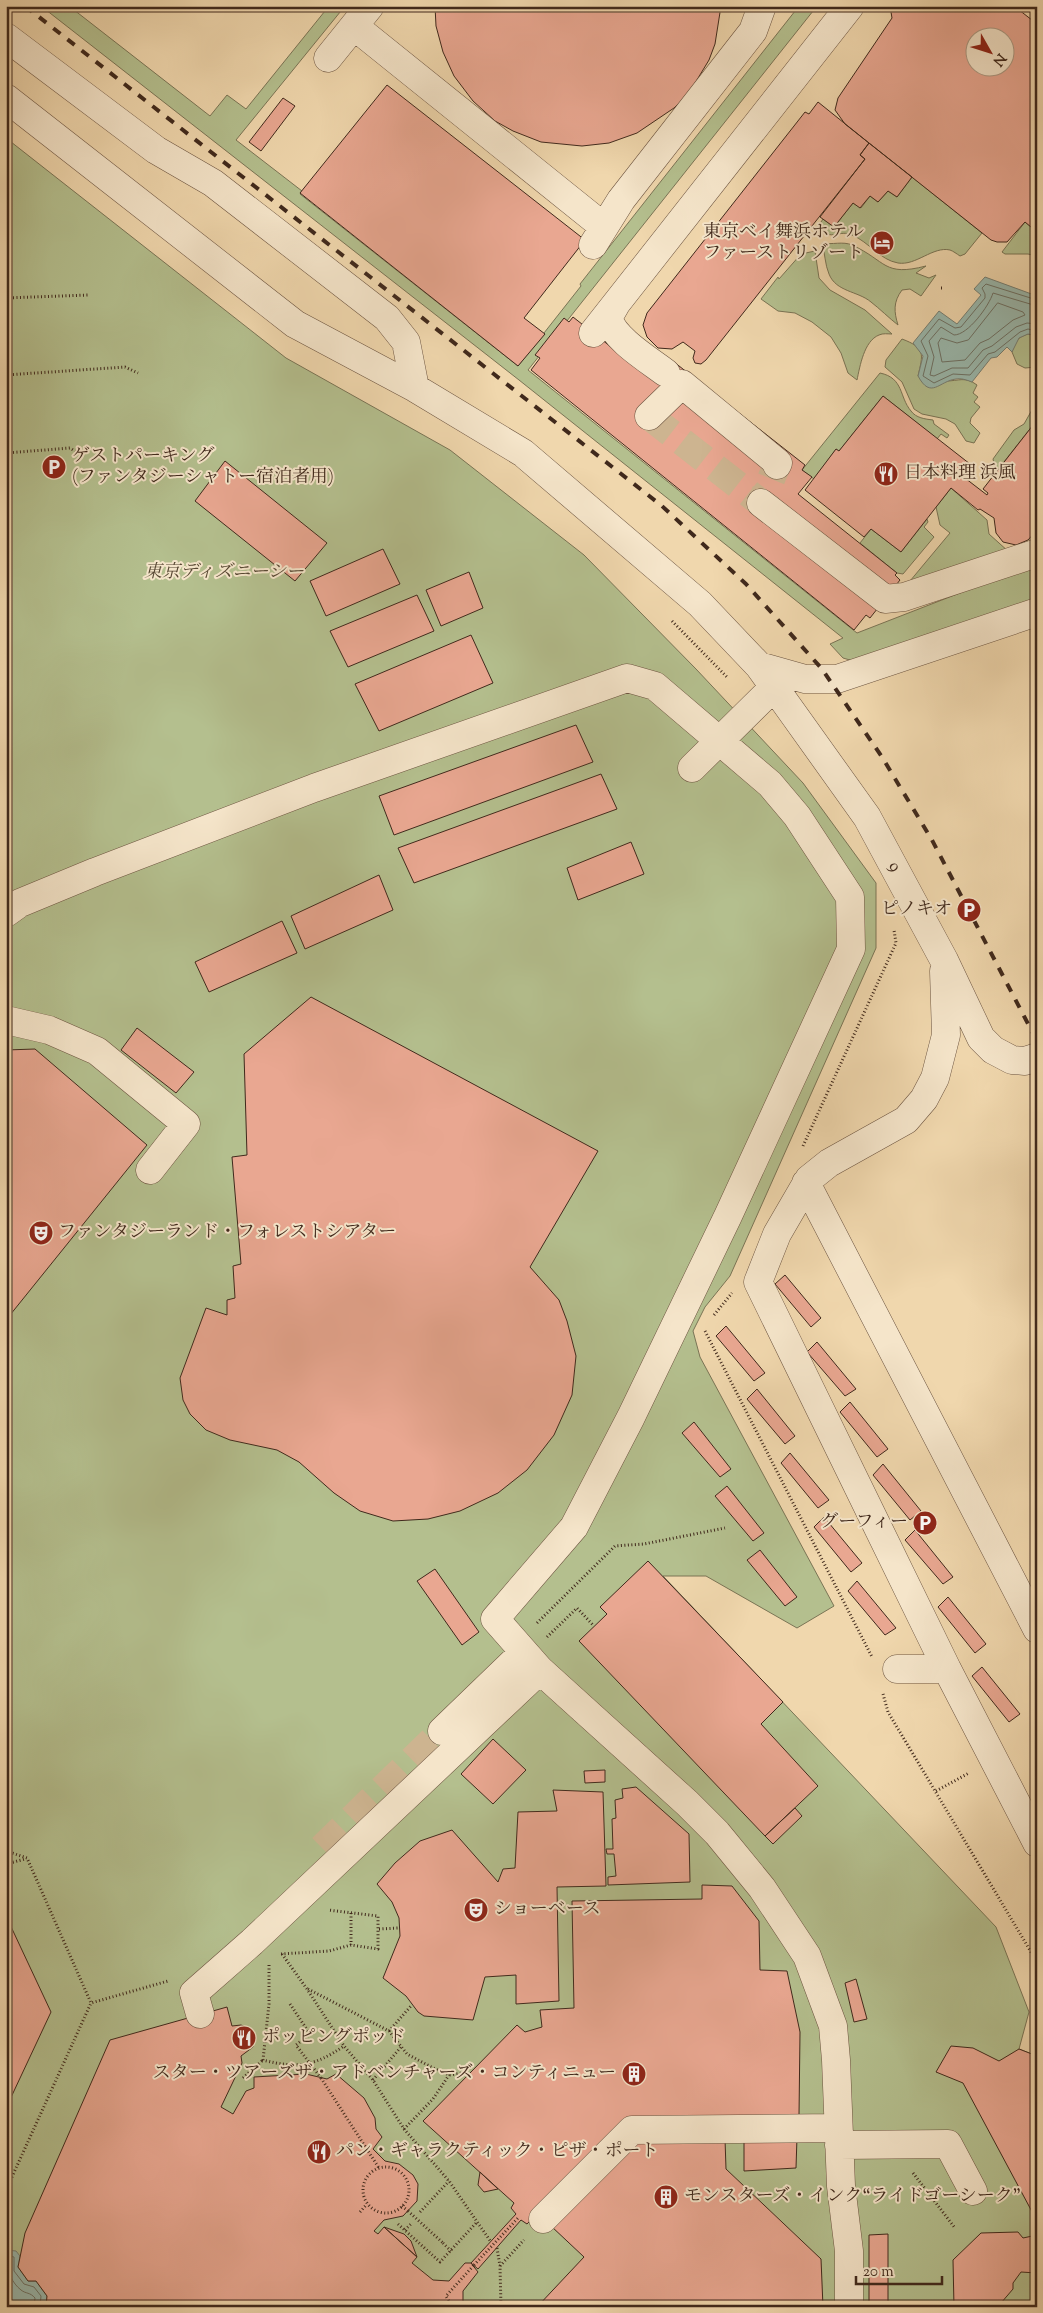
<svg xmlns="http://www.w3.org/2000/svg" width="1043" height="2313" viewBox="0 0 1043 2313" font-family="'Sorts Mill Goudy','Noto Serif JP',serif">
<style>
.green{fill:#b4bf8e;stroke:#7a7455}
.water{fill:#9ab9ae;stroke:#767f74}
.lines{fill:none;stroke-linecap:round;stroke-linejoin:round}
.shore{stroke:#6d7165;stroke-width:1}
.building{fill:#e9a791;stroke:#40291c;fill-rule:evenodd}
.minor-tunnel{stroke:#cdb490;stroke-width:28;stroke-dasharray:28 14;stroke-linecap:butt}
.minor-casing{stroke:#6c5440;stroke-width:29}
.path{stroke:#40291c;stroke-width:3;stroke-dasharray:1 2.5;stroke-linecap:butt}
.minor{stroke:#f5e5ca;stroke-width:28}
.rail{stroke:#40291c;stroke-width:4;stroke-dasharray:9 9;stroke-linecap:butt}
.path-bridge{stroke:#40291c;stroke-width:3;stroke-dasharray:1 2.5;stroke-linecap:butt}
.labels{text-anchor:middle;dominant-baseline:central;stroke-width:4;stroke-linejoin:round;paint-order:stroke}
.poi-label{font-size:18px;fill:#40291c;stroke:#f5e5ca;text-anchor:start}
.park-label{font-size:18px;font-style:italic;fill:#574733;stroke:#f5e5ca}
.street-label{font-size:18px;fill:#40291c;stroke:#f5e5ca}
</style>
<rect width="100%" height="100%" fill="#f0d7ad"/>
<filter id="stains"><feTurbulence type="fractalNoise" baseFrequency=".004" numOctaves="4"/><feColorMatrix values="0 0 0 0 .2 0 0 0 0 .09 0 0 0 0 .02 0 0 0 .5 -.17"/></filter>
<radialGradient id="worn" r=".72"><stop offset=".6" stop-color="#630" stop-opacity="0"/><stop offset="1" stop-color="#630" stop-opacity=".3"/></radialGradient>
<path class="green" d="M41,6H69L210,116L227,95L246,109L329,6H345L236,140L302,191L300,194L518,366L581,286L580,284L799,6H817L528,370L857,633L1037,563V608L860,663L843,658L830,644L843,638L519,380Z
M6,138L286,358L450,450L584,555L696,669L803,783L876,883V948L730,1276L705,1307L693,1331L700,1357L834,1606L797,1628L706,1576H663L996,1927L1029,2012L1019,2049L1037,2056V2307H6Z
M912,177L982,233L965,254L960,256C957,254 953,251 950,250C933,246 916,266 898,263C880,260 869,242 852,235C839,229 832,242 817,228L823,219L834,227L853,203L861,208L870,196L878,202L888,191L897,197Z
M1025,222L1037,232V256L1028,254H1005L1002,252Z
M822,243C832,245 843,241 852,245C887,261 883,277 926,266L916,273L929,278L936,275L921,296L910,289L902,290C893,302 894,312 898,325C889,318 880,309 871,302C858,291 836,292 829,274C825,265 825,253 822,243Z
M815,251L819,278L830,290L865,310L892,334C888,334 883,333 879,335C864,341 860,366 857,380L848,373L841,353L831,337L812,322L795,313L778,311L761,299L778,277L779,279L801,254Z
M1028,334L1037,336V367L1025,368L1017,364L1012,352C1014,342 1018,337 1028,334Z
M902,339C926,348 923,354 918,376C927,378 937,380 946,381C959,381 965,376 977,385L973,393L978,397L974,402L980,407L971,418L970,423L980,433L974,443L966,441L955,424L946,419L922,414L914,409L902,382L885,367L886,360Z
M880,373C904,378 899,397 911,411C916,418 925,419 933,420L934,424L949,435L947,438L941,434L937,439L883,396L839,451L836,449L814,479L802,470Z
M1037,401V420L996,472L993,459L1014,430L1024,424Z
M951,488L987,520L989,534L1009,552L910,581L950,533L940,525L936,507Z
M927,519L928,522L924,527L934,537L903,574L897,573L860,543L871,529L901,552Z"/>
<path class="water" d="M985,277L1037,296V336L1028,334L1019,338L1012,352L1007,347L997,357L991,358L972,382C967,380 961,378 956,379C939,381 931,400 918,376L923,356L913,343L939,311L957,324L981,295L974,289Z
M6,2250L16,2251L20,2256L18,2267L28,2281H36L47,2296L46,2307H6Z"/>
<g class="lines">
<path class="shore" d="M1037,300L986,284L982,288L985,294V298L961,327L955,328L939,319L921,341L928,356L923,376L934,383L953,374L970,375L988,354L995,352L1020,332L1028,329L1037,331
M998,303L1023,312L1025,315L1013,320L989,339L980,343L965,360L942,362L938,343L941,338L957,343L968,340Z
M1037,306L993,293C989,306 968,335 954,335L941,327L929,341L934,357L930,375L934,376L952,368H968L983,350L992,346L1016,327L1027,323L1037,324
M6,2255L14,2257V2271L24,2284L34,2287L41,2296L40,2307
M6,2262C8,2272 12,2283 21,2290C26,2294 30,2292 35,2298L34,2307"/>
</g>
<path class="building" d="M435,6H721L715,44L709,60L689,93L674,108L637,133L609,143L582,146L541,142L513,131L495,121L473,101L454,76L443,52L436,26Z
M890,6H1014L1037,24V232L1025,222L1007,242H997L991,240L845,124L835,110L838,98L892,18ZM976,38H1006V68H976Z
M387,85L585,240L524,318L545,334L518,366L300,193Z
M283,98L295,106L261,151L249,142Z
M818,102L869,143L860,155L865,159L706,360L701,364L695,363L693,358L695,351L683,342L672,349L658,348L647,337L643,325L647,313L805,112L809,114Z
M869,143L912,177L897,197L888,191L878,202L870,196L860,208L853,203L834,227L820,217L865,159L860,155Z
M573,317L658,384L674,362L805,465L802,470L812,477L798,494L897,573L895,575L900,580L870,618L866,615L854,630L531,370L540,358L535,355L564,318L569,322Z
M883,396L970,464L961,475L987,495L988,493L983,489L1037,420V530L1028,540L1016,545L1003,542L996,533L994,518L980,509L978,510L951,488L901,552L871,529L864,537L805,490L836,449L839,451Z
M225,461L327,543L295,581L195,501Z
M383,549L400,584L326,616L310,581Z
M469,572L483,608L441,626L426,590Z
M417,595L434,631L348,667L330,631Z
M471,635L493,683L379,731L355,684Z
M576,725L593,762L394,835L379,796Z
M601,774L617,809L414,883L398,848Z
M631,842L644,874L578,900L567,868Z
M379,875L393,910L305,949L291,916Z
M282,921L297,953L209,992L195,962Z
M311,997L598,1151L530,1267L559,1300L567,1321L576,1356L572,1395L554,1435L527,1470L498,1493L460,1511L428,1519L393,1521L360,1511L334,1493L299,1462L277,1450L230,1440L206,1430L190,1414L183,1400L180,1378L206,1308L227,1315V1300L235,1298L233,1266L241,1264L232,1157L247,1155L244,1054Z
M137,1028L194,1072L176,1093L121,1050Z
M35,1049L147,1145L6,1320V1050Z
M785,1275L821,1318L811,1327L775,1284Z
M726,1326L765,1373L754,1381L716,1336Z
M817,1342L856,1389L845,1396L807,1352Z
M757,1389L795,1436L785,1444L747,1399Z
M850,1402L888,1449L877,1457L840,1412Z
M694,1422L731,1469L720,1477L682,1433Z
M790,1453L829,1500L818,1508L781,1463Z
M883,1464L921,1511L910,1520L873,1475Z
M727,1486L764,1533L753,1541L715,1496Z
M824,1517L862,1563L851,1572L814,1527Z
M915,1530L953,1577L943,1584L905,1540Z
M760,1550L797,1597L785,1606L747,1560Z
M648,1561L783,1702L761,1724L818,1786L765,1836L579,1641L607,1614L600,1607Z
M435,1569L479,1632L462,1645L417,1581Z
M857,1581L896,1628L885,1635L848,1591Z
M948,1597L986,1644L975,1653L938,1607Z
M982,1667L1020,1714L1009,1722L972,1676Z
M493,1739L526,1770L493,1804L461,1774Z
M605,1770V1782L585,1783L584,1771Z
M636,1787L689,1834L690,1882L608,1885V1877L616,1876L614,1854H607L606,1849H613L612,1819L616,1818L615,1800L623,1798L622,1789Z
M553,1790L603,1792L606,1886L557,1887L559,2001L516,2004V1975L485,1977L473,2020L424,2016L418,2012L406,1996L383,1978L400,1936L399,1918L392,1902L377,1884L395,1863L420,1841L452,1830L498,1882L503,1869L515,1868L518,1812L557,1811Z
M795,1808L802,1816L773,1844L765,1836Z
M702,1885L732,1886L759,1921L760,1970L787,1971L800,2032L799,2116L629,2117L527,2224L521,2220L478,2269L471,2263L516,2214L511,2208L514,2203L423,2121L517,2025L525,2032L542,2027L540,2010L574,2008L572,1901L702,1899Z
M6,1916L51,2012L6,2108Z
M856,1979L867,2019L854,2022L845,1983Z
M227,2007L232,2026L241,2025L248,2028L254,2035L253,2047L241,2056L242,2063L221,2107L233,2114L246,2091L254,2088V2077L306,2074L327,2079L336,2074L364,2098L375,2118L376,2129L382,2137L373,2149L385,2161L399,2164L413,2175L418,2184L417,2201L403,2216L384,2220L374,2231L378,2234L384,2227L417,2257L412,2263L433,2280L449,2281L465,2263H471L478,2272L463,2291V2307H46L47,2296L36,2281H28L18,2267L25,2233L110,2040Z
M951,2046L973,2048L999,2061L1019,2049L1037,2056V2221L963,2083L936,2072Z
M797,2137L796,2168L744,2171V2138Z
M725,2139L726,2169L821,2259L823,2307H537L584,2257L551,2226L630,2140Z
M480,2172L498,2189L484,2192L478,2185Z
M384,2227L404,2234L411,2241L417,2257Z
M1018,2232L1023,2238L1037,2235V2273L1021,2272L1013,2283V2289L1001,2303L993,2302L989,2307H954L953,2260L981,2233Z
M888,2234V2307H869V2235Z"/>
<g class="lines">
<path class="minor-tunnel" d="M649,416L761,503L777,465
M322,1848L442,1731"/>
<defs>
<path id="minor" d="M354,26L604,227
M6,37L156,150L213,183L387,318L406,342L415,388
M328,58L370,6
M6,98L295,324L415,388L523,453L700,604L759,666L867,817L944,960L981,1038L993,1050L1012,1060L1025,1061L1037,1057
M593,245L621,200L753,31L762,6
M616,304L608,318C614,339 649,360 666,373
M593,333L850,6
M649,416L682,384L778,463L777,465
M761,503L885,599L904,597L1037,553
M759,666L805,679H837L1037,612
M692,768L774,687
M6,913L20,903L95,872L314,788L627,678L655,686L770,784L797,816L850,897L851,949L728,1216L631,1417L574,1527L495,1619L540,1670L687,1803L717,1833L762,1888L807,1956L833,2026L836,2060L841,2186L849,2251V2307
M944,971L946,1035L935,1078L924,1099L906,1120L829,1163L809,1179L777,1234L758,1282L947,1669
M6,1020L49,1030L97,1051L186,1124L150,1170
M806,1183L1037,1629
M897,1669H947L1037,1843
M442,1731L524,1652
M200,2014L194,1993L252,1942L540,1670
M839,2145L948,2144L973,2191
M543,2219L632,2130L838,2128"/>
</defs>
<use href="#minor" class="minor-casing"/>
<path class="path" d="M6,208L8,206
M941,288H942
M6,298L88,295
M6,375L125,367L138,373
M6,453L70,448L78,453
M6,539H13
M672,621L727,677
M803,1146L896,943L894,930
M714,1315L732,1293
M705,1331L872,1657
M537,1623L615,1546L644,1544L725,1528
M547,1637L577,1608L594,1626
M883,1694L888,1712L1037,1962
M936,1791L969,1773
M6,1851L27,1858L91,2003L168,1981
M6,1864L25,1859
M351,1913V1945
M379,1929L398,1928
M281,1954L329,1951L351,1945L378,1949V1916L328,1910
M282,1954L307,1989L344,2046L373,2080L404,2129L449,2181L491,2242
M269,1965V2004L263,2060C297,2069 315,2066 344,2046
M308,1989L389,2031L407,2054L433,2068L449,2075L463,2073L472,2066
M389,2031L411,2006
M243,2078L263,2060
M321,2078L379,2168
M373,2080L401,2047
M404,2129L433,2099L449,2075
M363 2190a23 23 0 1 1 46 0a23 23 0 1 1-46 0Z
M913,2173L955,2228
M6,2190L91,2003
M402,2206L408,2211
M360,2212L367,2204
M420,2212L449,2181
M398,2224L440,2262L477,2222
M405,2230L411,2224
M443,2243L451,2251
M497,2248L500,2266L501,2307
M500,2266L524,2240
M452,2307L446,2296L474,2265"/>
<use href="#minor" class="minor"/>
<path class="rail" d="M25,6L662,506L746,584L822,669L882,757L932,840L1037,1041"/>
<path class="path-bridge" d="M290,2004L310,2034L296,2045L321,2078
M408,2211L443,2243
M474,2265L519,2217"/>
</g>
<defs>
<symbol id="hotel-disc" viewBox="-11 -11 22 22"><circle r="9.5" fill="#8f2418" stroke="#f5e5ca"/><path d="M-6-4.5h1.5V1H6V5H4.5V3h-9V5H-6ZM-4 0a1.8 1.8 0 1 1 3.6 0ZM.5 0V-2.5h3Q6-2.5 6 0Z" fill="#fff"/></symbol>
<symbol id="parking-disc" viewBox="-11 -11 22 22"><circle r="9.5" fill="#8f2418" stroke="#f5e5ca"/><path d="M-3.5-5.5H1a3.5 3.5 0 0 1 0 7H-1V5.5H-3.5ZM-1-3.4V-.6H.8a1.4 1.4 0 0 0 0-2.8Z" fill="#fff"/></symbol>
<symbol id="restaurant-disc" viewBox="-11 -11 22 22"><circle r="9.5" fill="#8f2418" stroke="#f5e5ca"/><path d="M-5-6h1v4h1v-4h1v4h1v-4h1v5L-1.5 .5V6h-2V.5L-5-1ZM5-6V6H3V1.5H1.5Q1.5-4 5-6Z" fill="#fff"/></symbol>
<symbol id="theatre-disc" viewBox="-11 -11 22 22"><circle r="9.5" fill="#8f2418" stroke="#f5e5ca"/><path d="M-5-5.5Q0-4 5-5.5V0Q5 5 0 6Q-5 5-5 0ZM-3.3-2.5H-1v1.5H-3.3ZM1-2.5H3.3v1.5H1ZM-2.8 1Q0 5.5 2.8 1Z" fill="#fff"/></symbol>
<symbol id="building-disc" viewBox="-11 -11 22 22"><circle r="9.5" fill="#8f2418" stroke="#f5e5ca"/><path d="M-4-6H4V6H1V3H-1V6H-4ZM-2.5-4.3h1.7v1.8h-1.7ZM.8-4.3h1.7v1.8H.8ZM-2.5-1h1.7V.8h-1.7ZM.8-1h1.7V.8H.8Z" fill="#fff"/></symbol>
</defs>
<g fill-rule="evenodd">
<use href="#hotel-disc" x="868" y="229" width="28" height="28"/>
<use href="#parking-disc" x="40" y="453" width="28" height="28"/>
<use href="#restaurant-disc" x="872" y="460" width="28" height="28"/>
<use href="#parking-disc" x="955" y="896" width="28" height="28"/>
<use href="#theatre-disc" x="27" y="1219" width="28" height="28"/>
<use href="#parking-disc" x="911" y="1509" width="28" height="28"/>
<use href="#theatre-disc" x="462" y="1896" width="28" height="28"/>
<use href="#restaurant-disc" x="230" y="2024" width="28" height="28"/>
<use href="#building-disc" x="620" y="2060" width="28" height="28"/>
<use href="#restaurant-disc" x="305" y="2138" width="28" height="28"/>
<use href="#building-disc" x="652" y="2183" width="28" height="28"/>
</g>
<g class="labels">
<g class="poi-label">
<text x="864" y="233" text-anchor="end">東京ベイ舞浜ホテル<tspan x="864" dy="21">ファーストリゾート</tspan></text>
<text x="72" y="457">ゲストパーキング<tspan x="72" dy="21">(ファンタジーシャトー宿泊者用)</tspan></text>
<text x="904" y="474">日本料理 浜風</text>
<text x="952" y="910" text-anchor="end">ピノキオ</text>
<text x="58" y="1233">ファンタジーランド・フォレストシアター</text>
<text x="908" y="1523" text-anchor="end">グーフィー</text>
<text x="494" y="1910">ショーベース</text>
<text x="262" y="2038">ポッピングポッド</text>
<text x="616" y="2074" text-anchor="end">スター・ツアーズザ・アドベンチャーズ・コンティニュー</text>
<text x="336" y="2152">パン・ギャラクティック・ピザ・ポート</text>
<text x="684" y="2197">モンスターズ・インク“ライドゴーシーク”</text>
</g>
<g class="park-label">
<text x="224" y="573">東京ディズニーシー</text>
</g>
<g class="street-label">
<text transform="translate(894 867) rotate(61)">9</text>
</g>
</g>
<rect width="1043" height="2313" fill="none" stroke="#f0d7ad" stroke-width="25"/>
<rect x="8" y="8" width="1028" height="2298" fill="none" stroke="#40291c" stroke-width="2.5"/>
<rect x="12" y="12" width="1018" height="2288" fill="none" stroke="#40291c"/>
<g transform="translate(990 52) rotate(129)"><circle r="24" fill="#f5e5ca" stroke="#ad9a84"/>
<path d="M0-4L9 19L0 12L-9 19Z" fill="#8f2418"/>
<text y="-8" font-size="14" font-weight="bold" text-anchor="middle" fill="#40291c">N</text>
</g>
<path d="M856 2276v8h86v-8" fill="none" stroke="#40291c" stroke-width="2.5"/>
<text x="863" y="2276" font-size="15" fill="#40291c" stroke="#f5e5ca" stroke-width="4" paint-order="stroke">20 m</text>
<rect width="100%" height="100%" filter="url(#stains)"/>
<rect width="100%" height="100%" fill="url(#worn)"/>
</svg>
